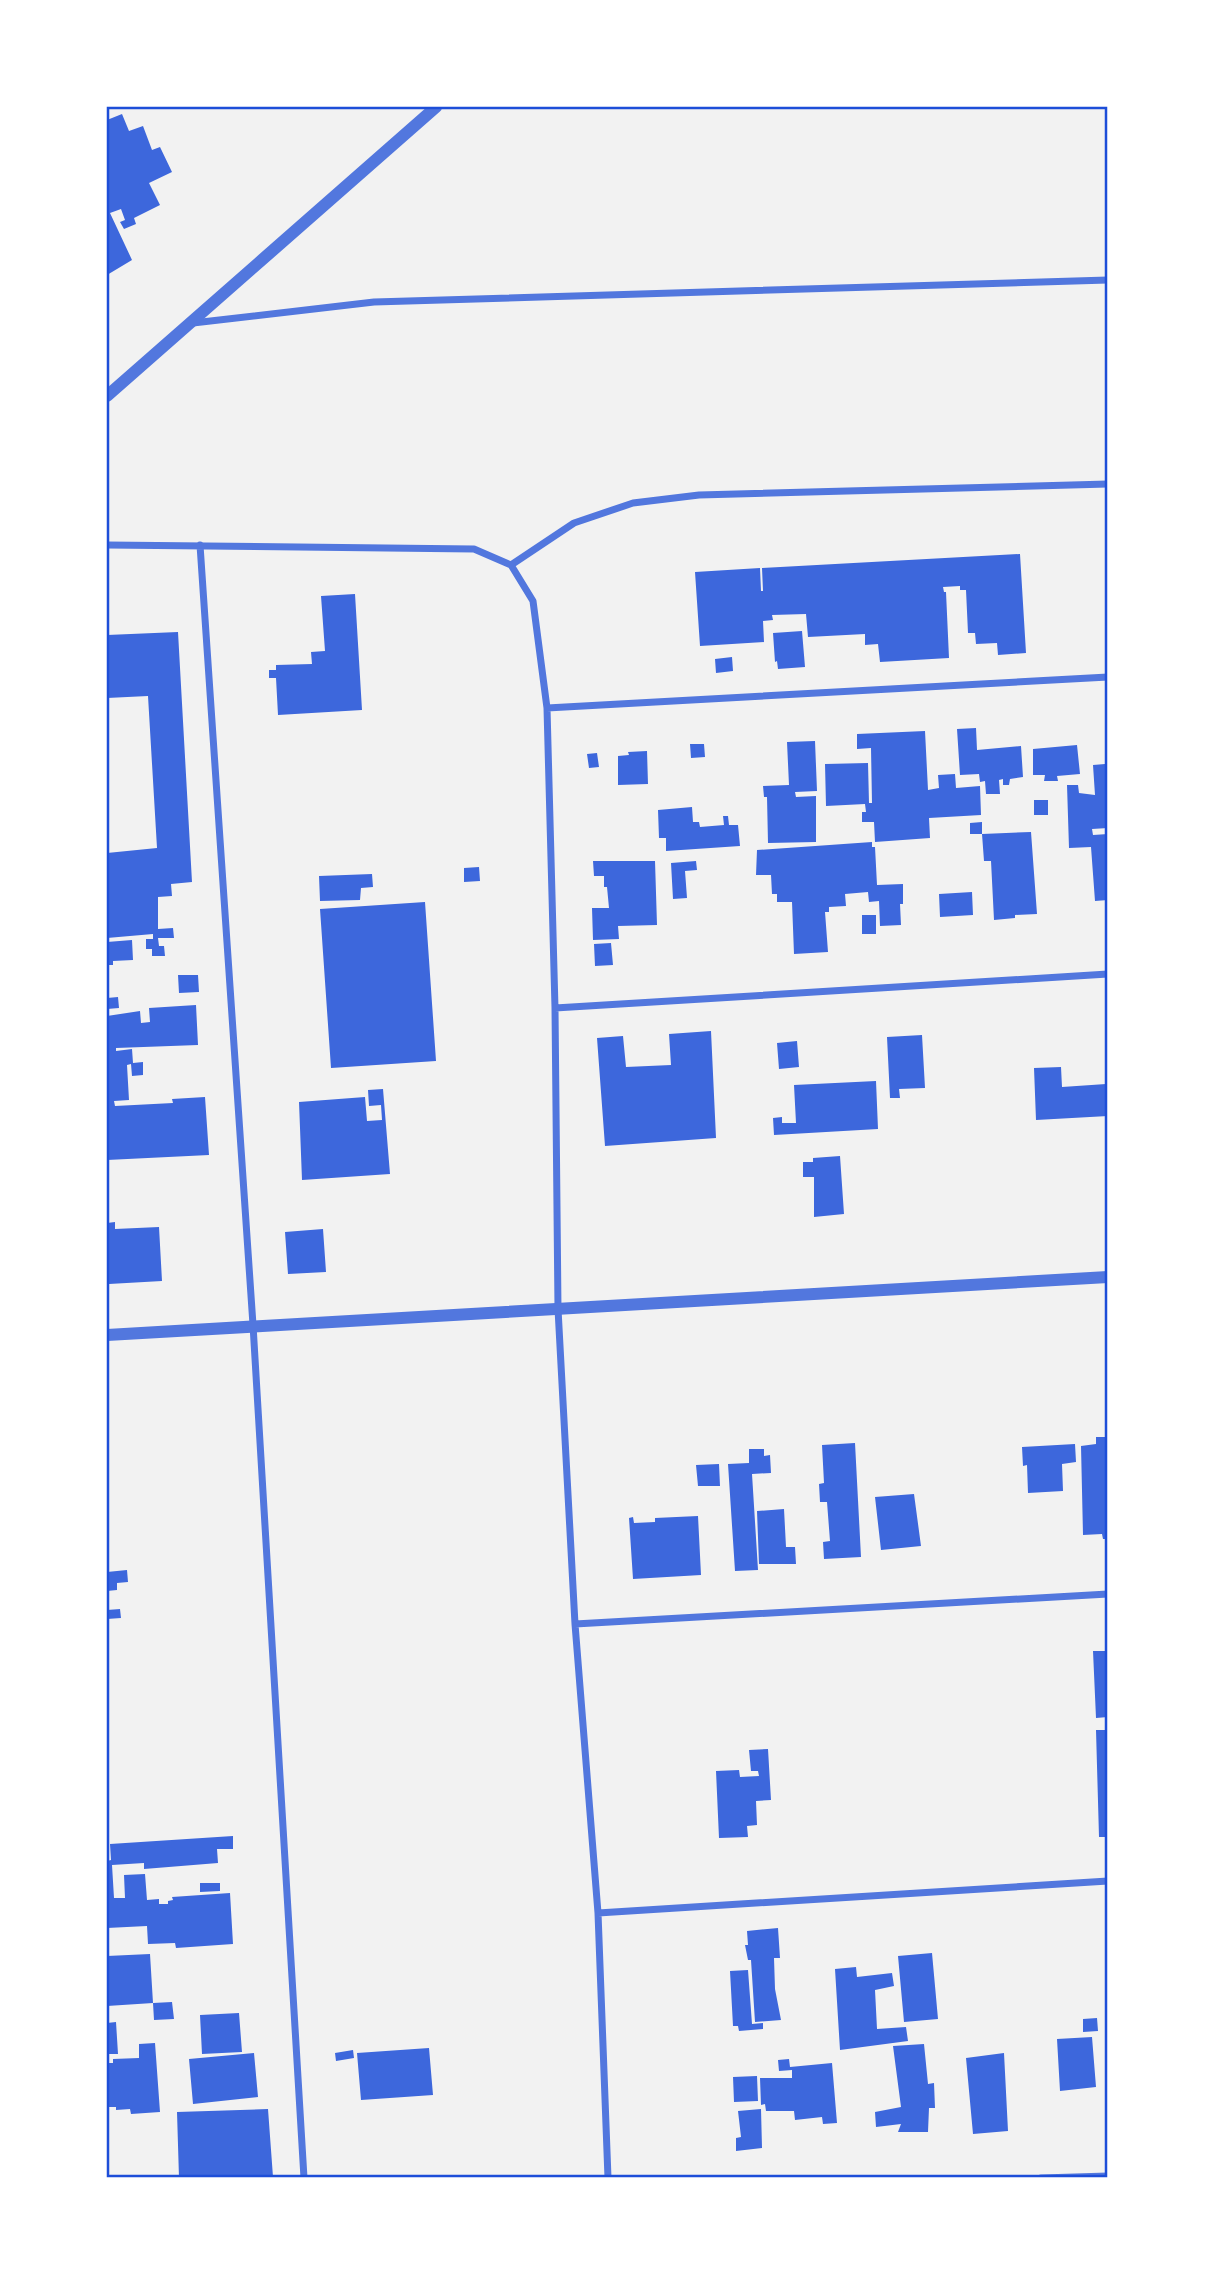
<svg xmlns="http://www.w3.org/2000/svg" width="1215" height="2285" viewBox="0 0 1215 2285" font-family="'Exo 2',sans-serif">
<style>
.building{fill:#3d67dc}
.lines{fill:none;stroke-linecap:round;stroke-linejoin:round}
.minor{stroke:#5277de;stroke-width:7}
.tertiary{stroke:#5277de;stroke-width:12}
.neatline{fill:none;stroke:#1d4ed8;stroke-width:2.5}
</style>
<rect width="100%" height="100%" fill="#f2f2f2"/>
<path class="building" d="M122,114L129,131L143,126L152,150L160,147L172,172L149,183L160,205L134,218L136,224L124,229L120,222L125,220L121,209L110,213L132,260L107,275V120Z
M1020,554L1026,653L998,655L997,643L976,644L975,633H968L966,590H960V586L943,587L944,592H946L949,658L880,662L878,644L865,645V634L808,637L806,614L772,615L773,620L763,621L764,642L700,646L695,572L760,568L761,591H763L762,568Z
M355,594L362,710L278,715L276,678H269V670H276V665L312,664L311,652L325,651L321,596Z
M802,631L805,667L778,669L777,661L775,662L773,633Z
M178,632L192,882L171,884L172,896L158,897V929L173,928L174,938H158L159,946H164L165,956H152V949H146V939H153V934L107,938V853L157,848L148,696L107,698V635Z
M732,657L733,671L716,673L715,659Z
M976,728L977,750L1021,746L1023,777L1010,779L1009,785H1003V779L999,780L1000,794H986L985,781L980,782L979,774L960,775L957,729Z
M925,731L928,790L939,788L938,775L955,774L956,788L980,786L981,815L929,818L930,838L875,842L874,822H862V812H866L865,804L826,806L825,764L868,763L869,803H872L871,748L857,749V734Z
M815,741L817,791L795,792L796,797L816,796V842L768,843L767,797H764L763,786L789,785L787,742Z
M690,744H704L705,757L691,758Z
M1077,745L1080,774L1057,776L1058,781H1044L1045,775H1033V749Z
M647,751L648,784L618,785V756L629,755L628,752Z
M597,753L599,767L589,768L587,754Z
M1105,764L1106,785H1108V828L1092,829L1093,835L1108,834V900L1095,901L1091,847L1069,848L1067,785H1078L1079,793L1095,795L1093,765Z
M1034,800H1048V815H1034Z
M692,807L693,822H699L700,827L724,825L723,816H728L729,825H738L740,846L666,851V838H659L658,810Z
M982,822V834H970V823Z
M1031,832L1037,914L1015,915V918L994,920L991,861H984L982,834Z
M872,842V847H875L877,885L903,884V904H900L901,925L880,926L879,901L869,902L868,892L845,894L846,906L829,907V912H825L828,952L794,954L792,902H777V894H772L771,875H756L757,850Z
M593,861H655L657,925L618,926L619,939L593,940L592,908H609L607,887H604V876H594Z
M696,861L697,870L685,871L687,898L673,899L671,863Z
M479,867L480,881L464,882V868Z
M372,874L373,887L361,888L360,900L320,901L319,876Z
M972,892L973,915L940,917L939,894Z
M425,902L436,1061L331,1068L320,909Z
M862,915H876V934H862Z
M132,940L133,960L113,961V965H107V942Z
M611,943L613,965L595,966L594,944Z
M178,975H198L199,992L179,993Z
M118,997L119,1008L107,1009V998Z
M196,1005L198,1045L116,1048V1051L132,1049L133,1063L143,1062V1075L132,1076L131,1064L127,1065L129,1100L114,1101L115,1106L173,1103L172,1099L205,1097L209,1155L107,1160V1016L140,1011L141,1023L150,1022L149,1008Z
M711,1031L716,1138L605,1146L597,1038L623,1036L626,1067L671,1065L669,1034Z
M922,1035L925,1088L899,1089L900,1098H890L887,1037Z
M797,1041L799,1067L779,1069L777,1043Z
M1061,1067L1062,1087L1106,1084L1108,1116L1036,1120L1034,1068Z
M876,1081L878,1129L774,1135L773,1118L782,1117V1123H796L794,1085Z
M383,1089L390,1174L302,1180L299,1102L365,1097L367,1121L382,1120L381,1105L369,1106L368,1090Z
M840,1156L844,1214L814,1217V1177H803V1162H813V1158Z
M115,1222V1229L159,1227L162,1281L109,1284L107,1223Z
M323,1229L326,1272L288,1274L285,1232Z
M1096,1437H1108V1539H1103L1102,1534L1083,1535L1081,1446L1096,1444Z
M855,1443L861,1557L824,1559L823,1542L830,1541L827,1502H820L819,1484L824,1483L822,1445Z
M1075,1444L1076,1462L1062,1464L1063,1491L1028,1493L1027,1465L1023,1466L1022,1447Z
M749,1449H764V1456L770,1455L771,1473L752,1474L758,1570L735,1571L728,1464L749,1463Z
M719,1464L720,1486H698L696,1465Z
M914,1494L921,1546L881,1550L875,1497Z
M784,1509L786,1547H795L796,1564H759L757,1511Z
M698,1516L701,1575L633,1579L629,1518L633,1517L634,1523L655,1522V1518Z
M127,1570L128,1582L117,1583V1590L107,1591V1572Z
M120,1609L121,1618L107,1619V1610Z
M1093,1651H1108V1717L1096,1718Z
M1096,1730H1107L1108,1735V1837H1099Z
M768,1749L771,1800L756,1801L757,1825L747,1826L748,1837L719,1838L716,1771L739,1770L740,1777L759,1776L758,1771H751L749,1750Z
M233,1836V1849H217L218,1863L144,1869V1863L112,1865L114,1898H125L124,1875L145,1874L147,1900L159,1899V1904H168V1901L173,1900L172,1897L230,1893L233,1944L176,1948L175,1943L148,1944L147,1926L107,1928V1861L111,1860L110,1844Z
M200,1883H220V1891L200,1892Z
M778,1928L780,1958H774L775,1989L781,2020L755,2022L751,1960H748L745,1945H748L747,1931Z
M932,1953L938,2019L904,2022L898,1956Z
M150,1954L153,2003L172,2002L174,2019L154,2020L153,2003L107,2006V1956Z
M856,1967L857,1977L892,1973L894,1986L875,1990L877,2029L906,2027L908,2041L840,2050L835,1969Z
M748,1970L752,2024L763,2023V2029L739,2031L738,2026H733L730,1971Z
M239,2013L242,2052L202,2054L200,2015Z
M1097,2018L1098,2031L1083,2032V2019Z
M116,2022L118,2054H107V2023Z
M1092,2037L1096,2087L1060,2091L1057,2039Z
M155,2043L160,2112L131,2114L130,2109L116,2110V2107H107V2063H113V2059L139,2058V2044Z
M924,2044L928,2084L934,2083L935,2108H929L928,2132H898L901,2124L876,2127L875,2112L901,2107L893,2046Z
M429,2048L433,2095L361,2100L357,2053Z
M353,2050L354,2058L336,2061L335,2053Z
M254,2053L258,2097L193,2104L189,2059Z
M1004,2053L1008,2131L973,2134L966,2058Z
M789,2059L790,2067L832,2063L837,2123L823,2124L822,2117L795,2120L794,2111H766L765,2104L761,2105L760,2078H792V2070L779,2071L778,2060Z
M757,2076L758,2101L734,2102L733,2077Z
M268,2109L273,2177L179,2178L177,2112Z
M761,2109L762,2148L736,2151V2138L741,2137L738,2111Z"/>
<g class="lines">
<path class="minor" d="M193,323L374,302L1108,280
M107,545L474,549L511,565
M200,545L253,1325L304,2178
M511,565L533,601L547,708L555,1008L558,1309L575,1624L598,1913L608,2178
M511,565L574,523L633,503L699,495L1108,484
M547,708L1108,677
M555,1008L1108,974
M575,1624L1108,1594
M598,1913L1108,1881
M1041,2178L1108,2176"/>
<path class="tertiary" d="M107,396L436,107
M107,1335L1108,1277"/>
</g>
<rect width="1215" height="2285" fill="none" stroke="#ffffff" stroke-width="217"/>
<rect x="108" y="108" width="998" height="2068" class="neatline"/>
</svg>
